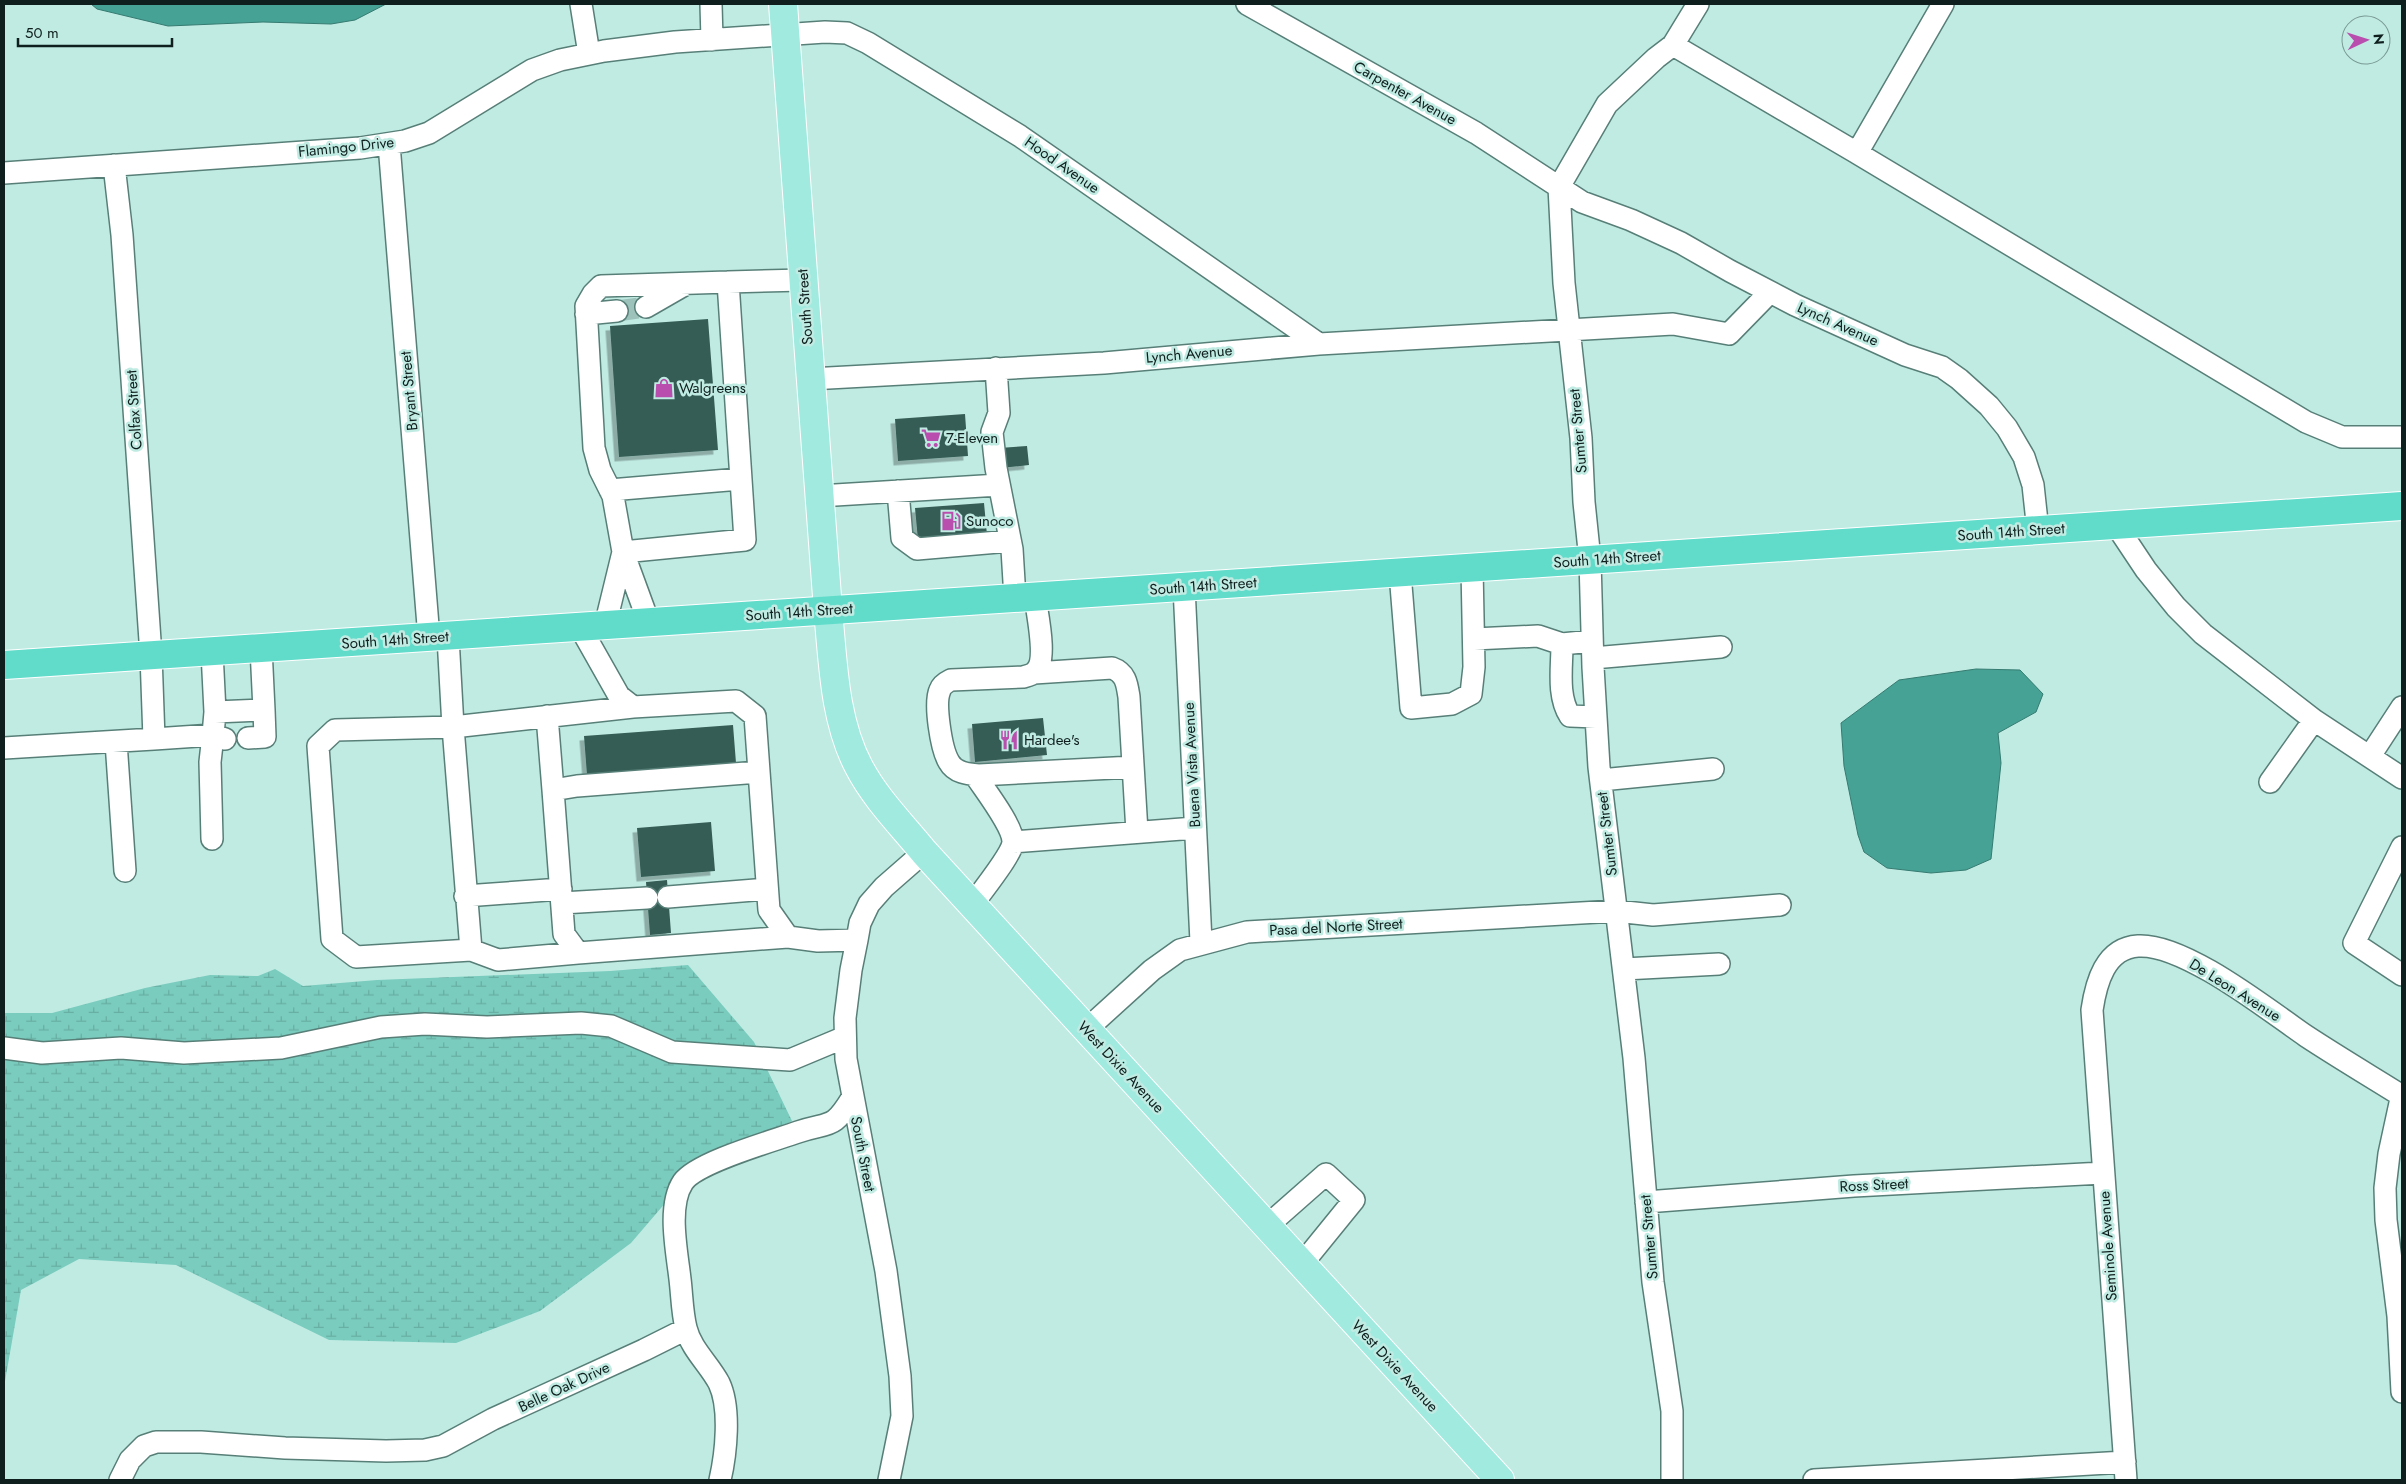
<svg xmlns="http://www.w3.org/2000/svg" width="2406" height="1484" viewBox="0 0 2406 1484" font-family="Jost,sans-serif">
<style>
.wetland{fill:url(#wetland-marsh)}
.water{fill:#46a295;stroke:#367b71}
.building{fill:#365d56;filter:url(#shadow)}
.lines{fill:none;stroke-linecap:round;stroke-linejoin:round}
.minor-tunnel{stroke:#9dc2bb;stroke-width:21;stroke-dasharray:21 11;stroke-linecap:butt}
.minor-casing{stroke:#577f78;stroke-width:24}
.major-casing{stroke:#fff;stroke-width:30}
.highway-casing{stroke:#fff;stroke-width:30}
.minor{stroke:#fff;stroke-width:21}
.major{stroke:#a0eadf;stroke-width:28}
.highway{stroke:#61dcca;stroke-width:28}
.labels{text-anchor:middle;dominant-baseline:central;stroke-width:5;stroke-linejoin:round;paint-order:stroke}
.street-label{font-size:15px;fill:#0f1f1d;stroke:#c0ebe3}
.poi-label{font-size:15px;fill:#0f1f1d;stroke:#c0ebe3;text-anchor:start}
</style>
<defs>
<pattern id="wetland-marsh" width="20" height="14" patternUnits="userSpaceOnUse" patternTransform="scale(1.25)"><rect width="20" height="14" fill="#7accbe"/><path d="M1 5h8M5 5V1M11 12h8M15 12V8" fill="none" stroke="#68afa3"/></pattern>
<filter id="shadow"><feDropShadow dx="-4.5" dy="4.5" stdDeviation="0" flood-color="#0004"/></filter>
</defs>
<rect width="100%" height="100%" fill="#c0ebe3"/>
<path class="wetland" d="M688,965L754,1042L792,1121L720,1157L667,1201L631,1243L540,1311L456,1343L329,1340L176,1265L79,1259L21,1290L4,1387V1013H52L145,988L210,975L258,976L275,969L303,986L377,980L610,971Z"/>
<path class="water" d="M91,4H386L355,20L331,24L263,22L168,26L97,9Z
M1976,669L2020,670L2043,694L2036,712L1998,733L2001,763L1991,859L1966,870L1931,873L1887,868L1864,852L1858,835L1844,766L1841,723L1899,680Z"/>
<path class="building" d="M708,319L718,450L619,457L610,326Z
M965,414L968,456L898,461L895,419Z
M1027,446L1029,465L1001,468L999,448Z
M984,503L987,535L918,540L915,508Z
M1043,718L1047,755L975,762L972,724Z
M733,725L736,763L587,775L584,736Z
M711,822L715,871L641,877L637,828Z
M667,880L671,933L650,935L646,882Z"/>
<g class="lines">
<path class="minor-tunnel" d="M617,311L646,307"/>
<defs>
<path id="minor" d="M581,4L589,54
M711,4L712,40
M1247,4L1476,133L1582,202L1631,220L1681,243L1730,271L1795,305L1905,355L1942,367L1959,379L1989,406L2007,428L2024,457L2033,485L2038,531
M1943,4L1857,153L2306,422L2342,437H2402
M1673,45L1857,153
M389,144L429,638
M4,173L360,148L405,141L429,133L532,70L560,60L604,51L675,42L825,32L847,33L868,43L1020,136L1319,344
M1559,187L1564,283L1581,438L1584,502L1590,560L1593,667L1599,767L1634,1058L1653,1282L1672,1411V1480
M1559,187L1607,104L1656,58L1673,45L1698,4
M646,307L686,284
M586,314L617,311
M996,368L999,413L992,432L996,468L1012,549L1015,598
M810,379L1104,363L1319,344L1673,324L1729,334L1770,292
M610,490L740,479
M898,491L902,538L917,549L1010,541
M819,496L999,485
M2116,525L2146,570L2176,607L2203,634L2314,720L2270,782
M623,552L745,540L728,282L803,280
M1400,573L1411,708L1452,704L1471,694L1474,667L1472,568
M1184,587L1201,942
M1035,597C1037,613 1048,661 1035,672C1032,675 1027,676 1023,677L951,680C947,682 942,684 940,690C934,703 941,749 949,762C955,773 968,774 979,775L1133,767
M649,623L623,552L613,496L600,470L594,448L586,306L593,294L601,286L728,282
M605,626L623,552
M580,627L619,696L633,707
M448,637L453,727L335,730L318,746L332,939L356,957L471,950L453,727L633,707L736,701L755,716L769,910L788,937L818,941L857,940
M1474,639L1538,636L1562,644L1592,641
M1562,644C1562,668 1557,696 1570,716L1596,717
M1593,658L1721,647
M1034,673L1112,668C1126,673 1127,684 1129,697L1137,832
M215,712L264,710L261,648
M547,716L553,790L577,786L759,772
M2314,720L2402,778
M248,738L265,737L264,710
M154,739L213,735L215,712L212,652
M116,742L125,871
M4,748L154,739L151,655L122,235L114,165
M2370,756L2402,707
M1601,780L1713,769
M553,790L564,934L578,953L788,937
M212,839L210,762L213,735L225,739
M1013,842L1195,828
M2402,847L2354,943L2402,975
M465,896L561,889
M668,897L767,889
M562,903L647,898
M972,905C981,893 1011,855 1013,843C1014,827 984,789 975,775
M471,950L498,960L578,953
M1624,969L1719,964
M1087,1029L1152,970L1180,950L1247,932L1616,911L1653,915L1780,905
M4,1048L42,1053L121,1048L184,1053L281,1048L381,1027L425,1024L487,1027L581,1023L611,1026L672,1052L790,1060L845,1037
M2402,1094L2389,1154L2385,1188L2386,1220L2398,1316L2402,1392
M1646,1202L1854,1186L2103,1173
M1267,1226L1326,1174L1354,1200L1302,1264
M120,1480L130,1460L144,1446L156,1442H201L285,1448L386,1451L425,1450L443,1446L493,1419L644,1350L686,1329
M720,1480C726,1454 731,1408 719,1383C709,1364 691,1349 686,1328C682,1312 682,1295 680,1279C677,1252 667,1206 683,1182C697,1162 773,1141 798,1132C830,1121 832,1131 852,1098
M889,1480L902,1416L900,1376L886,1271L846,1059L845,1018L851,970L857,940L860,923L869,904L884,887L924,852
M1814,1480L2125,1462
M2126,1480L2092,1010C2096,983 2105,948 2138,946C2184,943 2268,1010 2306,1036C2338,1057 2370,1076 2402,1096"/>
<path id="major" d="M783,4L828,610C833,662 834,720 859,767C875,798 902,825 924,852L1500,1480"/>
<path id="highway" d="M4,665L2402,506"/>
</defs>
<use href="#minor" class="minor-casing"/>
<use href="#major" class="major-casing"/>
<use href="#highway" class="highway-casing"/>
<use href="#minor" class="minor"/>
<use href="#major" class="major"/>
<use href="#highway" class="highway"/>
</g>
<defs>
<symbol id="shop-bare" viewBox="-9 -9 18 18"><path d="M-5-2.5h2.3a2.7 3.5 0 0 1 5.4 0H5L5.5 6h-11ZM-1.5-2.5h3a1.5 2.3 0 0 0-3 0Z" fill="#ba4eae" stroke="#c0ebe3" stroke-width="2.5" paint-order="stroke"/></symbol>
<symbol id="supermarket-bare" viewBox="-9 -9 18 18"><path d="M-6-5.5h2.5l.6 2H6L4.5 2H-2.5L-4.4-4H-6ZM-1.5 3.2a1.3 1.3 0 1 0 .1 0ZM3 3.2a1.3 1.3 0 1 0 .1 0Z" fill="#ba4eae" stroke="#c0ebe3" stroke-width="2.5" paint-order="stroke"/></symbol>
<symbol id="fuel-bare" viewBox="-9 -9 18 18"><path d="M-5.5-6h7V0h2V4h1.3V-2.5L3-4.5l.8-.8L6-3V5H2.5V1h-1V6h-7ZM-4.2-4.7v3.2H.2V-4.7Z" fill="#ba4eae" stroke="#c0ebe3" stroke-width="2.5" paint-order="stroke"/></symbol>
<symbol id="restaurant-bare" viewBox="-9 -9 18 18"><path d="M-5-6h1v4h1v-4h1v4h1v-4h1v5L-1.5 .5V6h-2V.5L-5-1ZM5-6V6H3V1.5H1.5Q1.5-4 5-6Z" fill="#ba4eae" stroke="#c0ebe3" stroke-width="2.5" paint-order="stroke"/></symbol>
</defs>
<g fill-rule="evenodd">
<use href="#shop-bare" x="650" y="374" width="28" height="28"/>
<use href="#supermarket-bare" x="917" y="424" width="28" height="28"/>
<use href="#fuel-bare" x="937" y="507" width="28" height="28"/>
<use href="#restaurant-bare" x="995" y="726" width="28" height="28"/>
</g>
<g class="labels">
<g class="street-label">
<text transform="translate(1405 93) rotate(29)">Carpenter Avenue</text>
<text transform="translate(346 147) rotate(-6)">Flamingo Drive</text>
<text transform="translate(1062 165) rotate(35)">Hood Avenue</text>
<text transform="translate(805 307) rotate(-94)">South Street</text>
<text transform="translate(1838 324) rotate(24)">Lynch Avenue</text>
<text transform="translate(1189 354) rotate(-5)">Lynch Avenue</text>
<text transform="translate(409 391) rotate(-95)">Bryant Street</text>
<text transform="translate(134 410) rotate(-94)">Colfax Street</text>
<text transform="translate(1578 431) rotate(-95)">Sumter Street</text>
<text transform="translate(2011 532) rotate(-4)">South 14th Street</text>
<text transform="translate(1607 559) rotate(-4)">South 14th Street</text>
<text transform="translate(1203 586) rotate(-4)">South 14th Street</text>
<text transform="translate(799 612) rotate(-4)">South 14th Street</text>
<text transform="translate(395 640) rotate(-4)">South 14th Street</text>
<text transform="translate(1192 765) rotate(-93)">Buena Vista Avenue</text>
<text transform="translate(1607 834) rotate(-97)">Sumter Street</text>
<text transform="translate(1336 927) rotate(-3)">Pasa del Norte Street</text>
<text transform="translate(2235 990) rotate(32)">De Leon Avenue</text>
<text transform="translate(1121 1067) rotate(47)">West Dixie Avenue</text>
<text transform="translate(863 1154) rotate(79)">South Street</text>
<text transform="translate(1874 1185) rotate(-3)">Ross Street</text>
<text transform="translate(1649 1237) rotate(-95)">Sumter Street</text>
<text transform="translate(2108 1246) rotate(-94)">Seminole Avenue</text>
<text transform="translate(1395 1366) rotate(47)">West Dixie Avenue</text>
<text transform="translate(564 1387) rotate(-25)">Belle Oak Drive</text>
</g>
<g class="poi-label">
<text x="679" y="388">Walgreens</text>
<text x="946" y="438">7-Eleven</text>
<text x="966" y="521">Sunoco</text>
<text x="1024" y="740">Hardee's</text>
</g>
</g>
<rect width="2406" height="1484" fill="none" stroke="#0f1f1d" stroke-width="10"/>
<g transform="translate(2366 40) rotate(86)"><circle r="24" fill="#c0ebe3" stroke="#799994"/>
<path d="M0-4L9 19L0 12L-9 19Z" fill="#ba4eae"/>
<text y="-8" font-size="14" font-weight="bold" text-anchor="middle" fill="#0f1f1d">N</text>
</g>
<path d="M18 38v8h154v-8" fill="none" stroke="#0f1f1d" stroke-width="2.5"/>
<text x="25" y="38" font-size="15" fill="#0f1f1d" stroke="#c0ebe3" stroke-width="4" paint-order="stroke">50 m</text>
</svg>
